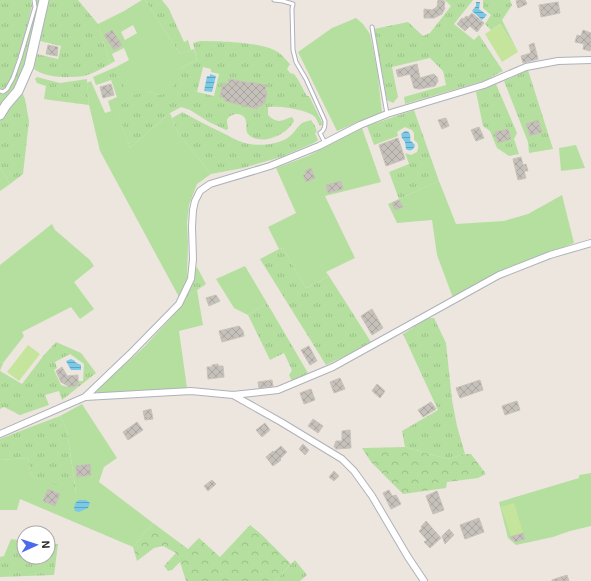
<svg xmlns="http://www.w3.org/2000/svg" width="591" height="581" viewBox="0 0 591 581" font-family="'Exo 2',sans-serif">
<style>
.grass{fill:url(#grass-tufts);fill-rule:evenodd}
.forest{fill:url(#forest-crowns)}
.park{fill:#b5df9f;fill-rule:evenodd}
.pitch{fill:#c6e59c}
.water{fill:url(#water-rules)}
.building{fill:url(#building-cross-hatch);stroke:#c8c2b8}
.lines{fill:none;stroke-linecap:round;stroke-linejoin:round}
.lane-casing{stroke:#afb1bb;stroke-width:5}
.street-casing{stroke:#afb1bb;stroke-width:8}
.secondary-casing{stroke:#afb1bb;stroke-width:11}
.lane{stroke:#fff;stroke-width:3}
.street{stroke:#fff;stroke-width:6}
.secondary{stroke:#fff;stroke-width:9}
</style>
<defs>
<pattern id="grass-tufts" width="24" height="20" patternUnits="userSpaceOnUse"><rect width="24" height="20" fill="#b5df9f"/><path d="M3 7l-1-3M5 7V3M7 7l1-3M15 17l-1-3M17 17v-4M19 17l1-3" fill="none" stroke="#9cc089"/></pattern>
<pattern id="forest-crowns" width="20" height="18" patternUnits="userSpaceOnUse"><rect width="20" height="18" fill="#b5df9f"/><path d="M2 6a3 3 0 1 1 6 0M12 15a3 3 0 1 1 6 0" fill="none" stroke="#9cc089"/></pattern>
<pattern id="water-rules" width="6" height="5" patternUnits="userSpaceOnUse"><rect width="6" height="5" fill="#7ac9e6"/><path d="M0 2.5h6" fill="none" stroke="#64a3bb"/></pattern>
<pattern id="building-cross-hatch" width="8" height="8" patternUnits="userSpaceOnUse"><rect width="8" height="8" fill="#c5c0ba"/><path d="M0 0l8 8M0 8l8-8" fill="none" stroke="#a9a5a0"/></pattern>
</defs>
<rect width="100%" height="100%" fill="#ece6df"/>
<path class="grass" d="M0,0H31L32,6L24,38L10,81C7,85 5,90 0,89Z
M35,0H41L25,65L13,91L0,111V94H4L10,88L19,64L36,7Z
M48,0H78L98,24L110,64C103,68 92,74 84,76C70,78 45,78 34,69L37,54L58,59L61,46L40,41Z
M145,0H162L169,9L184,42L188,40L191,50L180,54Z
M445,0H473L454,24L474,40L479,35L503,71L495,75L487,80L405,104L404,97L446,85L443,71L430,58L392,67L398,97L393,103L387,100L374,29L408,22L423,36L430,33L451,6Z
M483,0H510L512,5L502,20L518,52L500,24L491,30L485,24L491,15L483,8Z
M200,41C217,41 262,42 276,51C282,54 286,60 290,64L287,69L290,73L294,74C300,81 302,88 307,96H309L323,124L320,126C318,123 317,120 315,117C307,109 279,106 268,107V115C276,123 281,122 291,117L293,118L294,121C287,135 260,147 248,134C244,129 249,121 243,116C239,112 229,114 227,120C227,123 228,126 228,129L226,130L209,122L190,110L181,107L170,113L130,148L117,110L111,111L108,101L117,97L111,80L96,85L93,77L116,67L120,74L146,91L159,95L179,69L197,60L193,43ZM203,67L211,69V72L219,74L214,96L197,92Z
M528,70L553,149L529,153L528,142L504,81Z
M37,77L60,83L87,79L89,105L50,100L44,99L46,86L37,83L35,79Z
M496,84L517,133L514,139L519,154L509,156L497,148L490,131L483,126L476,92Z
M21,94H23L25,99L29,121L23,174L10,184L0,167V121Z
M414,110L439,181L399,199L389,172L409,164L405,153L411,155L417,152C419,147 419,143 414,140V133L412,130L405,127L397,132L398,136L374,145L367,126Z
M182,112C197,120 212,128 227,135C234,139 242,143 250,144C262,146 276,144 286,139C293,135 296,128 302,123C304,122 308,121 311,120L315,126L317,132L315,133L318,140L314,143L281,157L243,168L211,174L178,133L172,118L181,113Z
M283,248L306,288L329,276L371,342L347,355L326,365L260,259L279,249Z
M197,267L206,284L186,298L193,282L195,270Z
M267,303L308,373L292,381L289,375L292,370L284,353L270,360L248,315Z
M428,318H434L446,343L452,400L457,426L465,454L447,459L405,447L402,431L438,410L403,334Z
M56,342L81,353L96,373L62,400L59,391L45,395L49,405L20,415L4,407L0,409V362L3,363L0,371L22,384L44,355ZM70,354L84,364L83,381H78V387H68L61,385L54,370L57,368L55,362Z
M60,416L67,431L76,493L31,476L28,458L0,460V439L28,428Z
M11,539L24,541V557H48V543L58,544L54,575L0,577V557L4,556Z
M295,560L307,575L300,581H275Z"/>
<path class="forest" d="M405,447L447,459L465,454H471L486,474L478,478L447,482L446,488L403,494L371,462L362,448Z
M153,523L188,549L199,538L220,557L250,525L261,534L291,564L275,581H186L180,562L172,570L168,571L164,566L176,553L163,546L154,548L137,561L133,547Z"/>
<path class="park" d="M142,0H145L180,54L194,49L197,60L179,69V81L165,94L159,95L146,91L128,97L116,67L129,60L124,48L112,54L115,61L110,64L98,24L124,11ZM133,25L137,33L125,40L121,32Z
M356,18L363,24L370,34L377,69L382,112L337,131L298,52L332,28Z
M91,81L105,113L117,109L130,148L170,113L178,133L211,174L197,184L189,205L187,223L188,243L187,278L179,297L100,151L89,105L87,83Z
M362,128L381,182L325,196L355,258L326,272L329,276L306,288L283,248L279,249L268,227L296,213L276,168L308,156Z
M576,145L585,168L561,171L559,148Z
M0,167L10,184L0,191Z
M439,181L456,224L504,221L528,214L562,195L574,243L529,261L512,266L498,272L453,298L437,255L432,220L397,223L388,204Z
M52,224L55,230L90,260L94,266L74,282L94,309L80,319L71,307L22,332L24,336L3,363L0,362V265Z
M245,266L267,303L248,315L234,308L216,279Z
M197,290L203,325L179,331L187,388L98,393L96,391L145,346L181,307L186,298Z
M82,404L117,458L104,467L99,482L153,523L133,547L20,499L17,510H0V460L28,458L31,476L76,492L67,431L60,416Z
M591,473V526L570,531L553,537L516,545L508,538L499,502L579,478V475Z"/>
<path class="pitch" d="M500,24L518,52L502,62L485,34Z
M28,345L40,354L19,381L7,372Z
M514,503L523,533L511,536L501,507Z"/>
<path class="water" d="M476,2H480L479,9L487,15L482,20L472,11L476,6Z
M210,74L216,76L212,92L204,91L207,76H210Z
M405,131C410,131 411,135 410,140L415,145C414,150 410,152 406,149L405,142L402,138L401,134Z
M71,359L75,361V362L81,365V370H71L66,361Z
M79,500H86L90,503L88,508L79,512L75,511C73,507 75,502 79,500Z"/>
<path class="building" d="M438,0L445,1L444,7L445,8L442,14L434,18H424V9L432,10L437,7Z
M518,0H525L527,4L518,8L516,1Z
M558,2L560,13L541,17L539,5Z
M472,13L484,23L477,32L470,26L465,31L457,24L462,18L464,19L466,16L468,17Z
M112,30L122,45L114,50L104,35Z
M583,30L591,33V48L590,51L583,49L584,44L575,42L577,35L581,36Z
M534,43L538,59L523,63L521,56L531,53L529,45Z
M48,45L58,47L57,56L46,54Z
M417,64L420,78L434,74L437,77L438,81L435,86L419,89L414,88L410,74L398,77L396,70Z
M229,79L250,83V82L266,85L265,91H267L265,103H263L262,106H258L257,109L225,101V98L220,97L223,83L228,84Z
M111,84L114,95L103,98L100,87Z
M446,118L449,126L442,129L438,120Z
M538,120L542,132L530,136L526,124Z
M479,127L484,138L476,141L471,130Z
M508,129L511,139L498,143L495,132Z
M398,138L405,159L386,166L379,145Z
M521,157L523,165L526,164L528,171H524L526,178L518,180L513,159Z
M311,168L315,178L306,182L303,175L306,174L305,171Z
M341,181L343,189L328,193L326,185Z
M399,200L403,207L395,210L392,203Z
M216,295L220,301L209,306L206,298Z
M372,309L383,328L372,335L361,316Z
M239,326L243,331L244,336L222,342L219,331Z
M309,346L317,361L310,365L301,350Z
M218,364V366H223L224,377L208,379L207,367H212V365Z
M62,367L67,376L78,375V386L68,387V386L61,382L56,371Z
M340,378L345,389L334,393L330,382Z
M272,380L273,386L259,388L258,382Z
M480,380L483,390L460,398L456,388Z
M377,384L385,391L380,398L372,391Z
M311,389L315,400L304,404L300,393Z
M517,401L520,410L505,415L502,406Z
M431,402L436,409L423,417L418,410Z
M151,409L153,419L145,420L143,411Z
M313,419L323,426L318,433L308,426Z
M137,422L143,430L128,440L123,432Z
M265,423L270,430L262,437L256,430Z
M350,430L351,448L336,449L335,447H334L336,441H342V431Z
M303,444L309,450L305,455L299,449Z
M281,446L287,452L280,459L281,460L273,466L266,457L273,451L274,452Z
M90,464L91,475L77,477L76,466Z
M334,471L339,476L334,481L329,477Z
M212,480L216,484L208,491L204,486Z
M48,489L60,494L55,506L43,501Z
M389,490L392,496L396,495L401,504L391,509L383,493Z
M437,491L444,510L433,514L426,496Z
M479,518L484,532L465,539L460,525Z
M426,521L441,538L430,548L424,542L427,540L419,531L422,528L421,527Z
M449,529L454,535L445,544L442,536Z
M523,533L525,539L515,542L510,537Z
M567,575L569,581H552V580Z"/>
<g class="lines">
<defs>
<path id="lane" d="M274,0L283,1L293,4L292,9L293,50L296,62L306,79L325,121C325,126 325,130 320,133L325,143
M372,27L387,114
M0,91L3,92L7,89L13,78L20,58L35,7L34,0"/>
<path id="street" d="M233,395L281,422L342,459L354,471L372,496L408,557L424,581
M85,397L130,354L179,304L191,279L193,259L192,227L193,210L195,201L200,191L210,184L270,166L319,146L360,125L387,114L484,85L526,67L558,61L591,60
M0,434L85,397L191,391L233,395L278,390L333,367L499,275L550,255L591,243"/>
<path id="secondary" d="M0,115L6,105L18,91L29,66L44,0"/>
</defs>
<use href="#lane" class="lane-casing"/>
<use href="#street" class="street-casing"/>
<use href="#secondary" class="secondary-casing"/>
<use href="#lane" class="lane"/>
<use href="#street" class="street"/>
<use href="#secondary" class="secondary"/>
</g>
<g transform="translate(36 545) rotate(87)"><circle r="19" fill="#ffffff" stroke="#aaaaaa"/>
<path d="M0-3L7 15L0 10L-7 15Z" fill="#4b69ed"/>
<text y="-6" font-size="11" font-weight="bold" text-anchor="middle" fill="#2b2b2b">N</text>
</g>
</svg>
